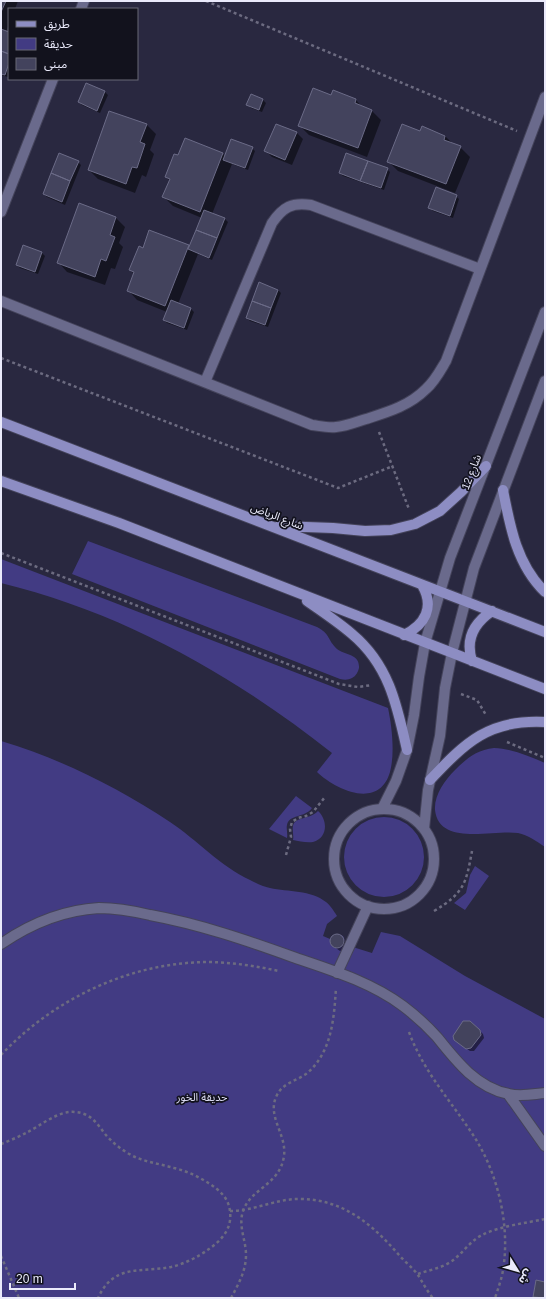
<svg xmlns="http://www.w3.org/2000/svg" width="546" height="1299" viewBox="0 0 546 1299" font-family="Arial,'Noto Sans Arabic',sans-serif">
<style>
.green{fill:#423b83}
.shadow{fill:#0007}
.building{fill:#43435d;stroke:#6b6b87}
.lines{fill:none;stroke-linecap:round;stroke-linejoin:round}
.service-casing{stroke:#44435a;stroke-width:12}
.minor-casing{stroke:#44435a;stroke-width:12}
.tertiary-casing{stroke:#44435a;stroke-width:12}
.secondary-casing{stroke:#44435a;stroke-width:12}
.path{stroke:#6c6b80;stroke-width:2.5;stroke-dasharray:3 3;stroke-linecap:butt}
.service{stroke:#6a6a8c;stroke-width:10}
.minor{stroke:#6a6a8c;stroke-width:10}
.tertiary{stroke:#6a6a8c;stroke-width:10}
.secondary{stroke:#8d8dc3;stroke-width:10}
.labels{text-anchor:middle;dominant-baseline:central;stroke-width:3.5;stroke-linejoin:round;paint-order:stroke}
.street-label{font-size:11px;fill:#eaeafb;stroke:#12121d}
.park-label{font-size:11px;fill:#ddddf3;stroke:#12121d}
</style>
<rect width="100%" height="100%" fill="#292840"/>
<path class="green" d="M88,541L317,627C330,634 327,638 335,647C342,656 360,652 359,668C358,672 356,676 352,678C348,680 345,680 340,679L72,574Z
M1,559L388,708C392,727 395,753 390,772C379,810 336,790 317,772L332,753C233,675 124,613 1,583Z
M1,741C61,759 117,787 170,822C197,840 220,866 250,880C256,883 264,887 270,888C288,892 311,890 326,902C330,905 334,911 337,916L327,924L323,936L330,939L332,936L338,934L343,936L345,941L343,944L372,953L381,932L400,936L465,976L545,1019V1298H1Z
M494,748C513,749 528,756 545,763V847C536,841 528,835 518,833C494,829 439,847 435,810C434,795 445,780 455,770C467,758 477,750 494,748Z
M296,796L312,808C305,818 289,814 287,825C286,829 288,834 287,838L269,829Z
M318,811C328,820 328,838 313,842C306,843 299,841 293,840C294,835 292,831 293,826C295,816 310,820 318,811Z
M344 857a40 40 0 1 1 80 0a40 40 0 1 1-80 0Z
M475,866L489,876L465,910L454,903L466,893L470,875Z"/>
<path class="shadow" d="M1,1H18L15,9H9V24L6,32L9,33V73L8,77L1,75Z
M87,84L105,92L108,95L100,113L82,105L79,102Z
M333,91L356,100L363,108L372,111L381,120L367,157L309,135L300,126L331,96Z
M251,96L263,100L266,103L262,112L251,108L248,105Z
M110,112L147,125L156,134L150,150L154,154L146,177L142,175L135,193L98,179L89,170Z
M276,125L297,133L303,139L292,165L272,157L266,151Z
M421,132L445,136L453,144L460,147L470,157L455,193L398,171L388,161Z
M252,148L255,151L248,170L232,164L212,214L225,219L228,222L212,260L198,254L178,304L191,309L194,312L187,330L167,323L164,320L167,312L137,300L128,290L134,274L130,270L188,246L190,248L202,218L173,206L164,197L170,181L166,177L223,154L226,157Z
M78,162L81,165L65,205L47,197L44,194Z
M387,169L390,172L384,190L343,176L340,173Z
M456,196L459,199L453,218L433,211L430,208Z
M116,218L125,227L119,243L123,247L115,269L111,268L105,285L67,272L58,262Z
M23,247L42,253L45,256L38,274L20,268L17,265Z
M278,290L281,293L268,327L250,321L247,318Z
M337,935L345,940L347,945L345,949L340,951L333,946L331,941L333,936Z
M480,1031L483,1034L484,1038L474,1051H470L459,1043Z"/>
<path class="building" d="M1,1H6L1,12Z
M1,29L9,32V54L1,51Z
M1,51L9,54V63L5,75L1,74Z
M86,83L105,91L97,111L78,102Z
M313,88L331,95L333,90L356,99L355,103L372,110L358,148L298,126Z
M251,94L263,99L259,110L246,105Z
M109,111L147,124L140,142L145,144L137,168L132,167L126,184L88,170Z
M276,124L297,132L285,160L264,151Z
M402,124L420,131L422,126L445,136L444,140L461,146L446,184L387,162Z
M185,138L223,153L200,212L162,197L170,179L165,177L174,154L178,155Z
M231,139L253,147L245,168L223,160Z
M59,153L79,161L70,181L51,173Z
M346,153L368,161L360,181L339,173Z
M368,161L388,168L381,188L360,181Z
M51,173L70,181L62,202L43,194Z
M436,187L457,195L450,216L428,208Z
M79,203L116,217L110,235L115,237L106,261L101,259L95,277L57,263Z
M204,210L225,218L217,238L196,230Z
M149,230L189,245L165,306L127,291L134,272L129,270L139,246L143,248Z
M196,230L217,238L209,258L188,249Z
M23,245L42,252L35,272L16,265Z
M259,282L278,290L271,308L252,301Z
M171,300L191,308L184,328L163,320Z
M252,301L271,308L265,325L246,318Z
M330 941a7 7 0 1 1 14 0a7 7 0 1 1-14 0Z
M463,1021H470L480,1030L481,1035L471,1048L466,1049L454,1040L453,1036Z
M536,1280L545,1282V1298L533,1297Z"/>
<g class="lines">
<defs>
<path id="service" d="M382,809L396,781L407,750L414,715L419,677L425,643
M334 859a50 50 0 1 1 100 0a50 50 0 1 1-100 0Z
M424,829L428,790L440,736L445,688L452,653
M1,944C30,924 64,910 99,908C117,908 133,911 150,915C199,924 246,940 293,957C331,970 371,982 403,1006C415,1015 427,1026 437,1037C456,1061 477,1088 509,1094C521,1097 533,1094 545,1093
M337,973L368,906
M508,1094L545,1146"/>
<path id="minor" d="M81,9L84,1
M1,212L53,79
M1,301L312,425C320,426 328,428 336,427C347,426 356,422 366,419C388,412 409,406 426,389C435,381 440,371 446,361L545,97
M205,382L272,223C283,207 292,202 311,205L480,269"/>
<path id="tertiary" d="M425,643L450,558L545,312
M452,653L474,568L545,381"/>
<path id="secondary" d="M1,422L545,632
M1,481L119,523L545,689
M503,490C510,527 517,565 545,592
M279,526L333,528L365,531L391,530L415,524L440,511L461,492L486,466
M307,601C323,612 338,622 352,634C389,665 397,705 407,750
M404,635C425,625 435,607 422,585
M472,661C465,639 474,623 492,611
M430,780C466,742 489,719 545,722"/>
</defs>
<use href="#service" class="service-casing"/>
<use href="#minor" class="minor-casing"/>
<use href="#tertiary" class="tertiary-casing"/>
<use href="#secondary" class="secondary-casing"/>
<path class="path" d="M206,1L517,131
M1,358L338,488L393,466
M379,432L409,509
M1,553L339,684L358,687L372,685
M461,694L477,700L486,715
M507,742L545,758
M286,855L291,837L290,829L292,822L298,818L306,816L313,812L325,797
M434,911C464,893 466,884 472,851
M409,1032C424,1073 452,1102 475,1138C497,1173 509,1221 504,1263C503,1275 499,1286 495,1298
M1,1055C54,999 129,963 206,962C231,962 255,966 279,971
M1,1144C9,1141 18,1137 26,1133C40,1126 59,1110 75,1112C90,1113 97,1123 105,1134C111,1141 118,1147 126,1152C141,1162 158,1163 174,1168C187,1171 199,1177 210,1184C219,1190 226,1196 229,1206C231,1214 231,1222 227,1230C223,1238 216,1244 209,1249C198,1257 184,1264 171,1267C141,1273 114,1263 98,1298
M230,1211C254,1211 275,1199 299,1199C343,1199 372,1224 399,1255C405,1262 413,1268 418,1275C423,1283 427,1291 433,1298
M1,1256L19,1298
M418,1274C429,1270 442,1268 452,1261C463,1253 470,1241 482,1235C500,1226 526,1223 545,1219
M231,1298C238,1285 246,1271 246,1255C246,1240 238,1226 243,1211C251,1188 280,1185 284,1156C287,1134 266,1116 277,1095C283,1083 296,1081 306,1074C332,1053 334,1018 336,988"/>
<use href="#service" class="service"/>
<use href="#minor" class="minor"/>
<use href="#tertiary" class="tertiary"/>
<use href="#secondary" class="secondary"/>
</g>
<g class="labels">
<g class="street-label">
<text transform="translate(471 472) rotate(-69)">شارع 12</text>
<text transform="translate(277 516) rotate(21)">شارع الرياض</text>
</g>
<g class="park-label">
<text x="202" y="1097">حديقة الخور</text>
</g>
</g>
<rect width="546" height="1299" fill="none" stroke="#eaeafb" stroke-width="4"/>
<rect x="8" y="8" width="130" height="72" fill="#12121d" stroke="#686876"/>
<rect x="16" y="21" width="20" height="6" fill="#8d8dc3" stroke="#686876"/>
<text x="44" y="28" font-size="12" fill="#eaeafb">طريق</text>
<rect x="16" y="38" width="20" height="12" fill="#423b83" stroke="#686876"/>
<text x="44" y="48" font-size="12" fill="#eaeafb">حديقة</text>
<rect x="16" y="58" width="20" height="12" fill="#43435d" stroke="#686876"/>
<text x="44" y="68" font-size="12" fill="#eaeafb">مبنى</text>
<g transform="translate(518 1271) rotate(127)" stroke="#12121d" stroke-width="3" paint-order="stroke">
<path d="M0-3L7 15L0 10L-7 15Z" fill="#eaeafb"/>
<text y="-6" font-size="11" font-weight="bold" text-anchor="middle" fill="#eaeafb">ش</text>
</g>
<path d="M10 1283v6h65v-6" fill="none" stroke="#eaeafb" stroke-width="2"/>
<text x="16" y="1283" font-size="12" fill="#eaeafb" stroke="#12121d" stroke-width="3" paint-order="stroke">20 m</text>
</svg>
